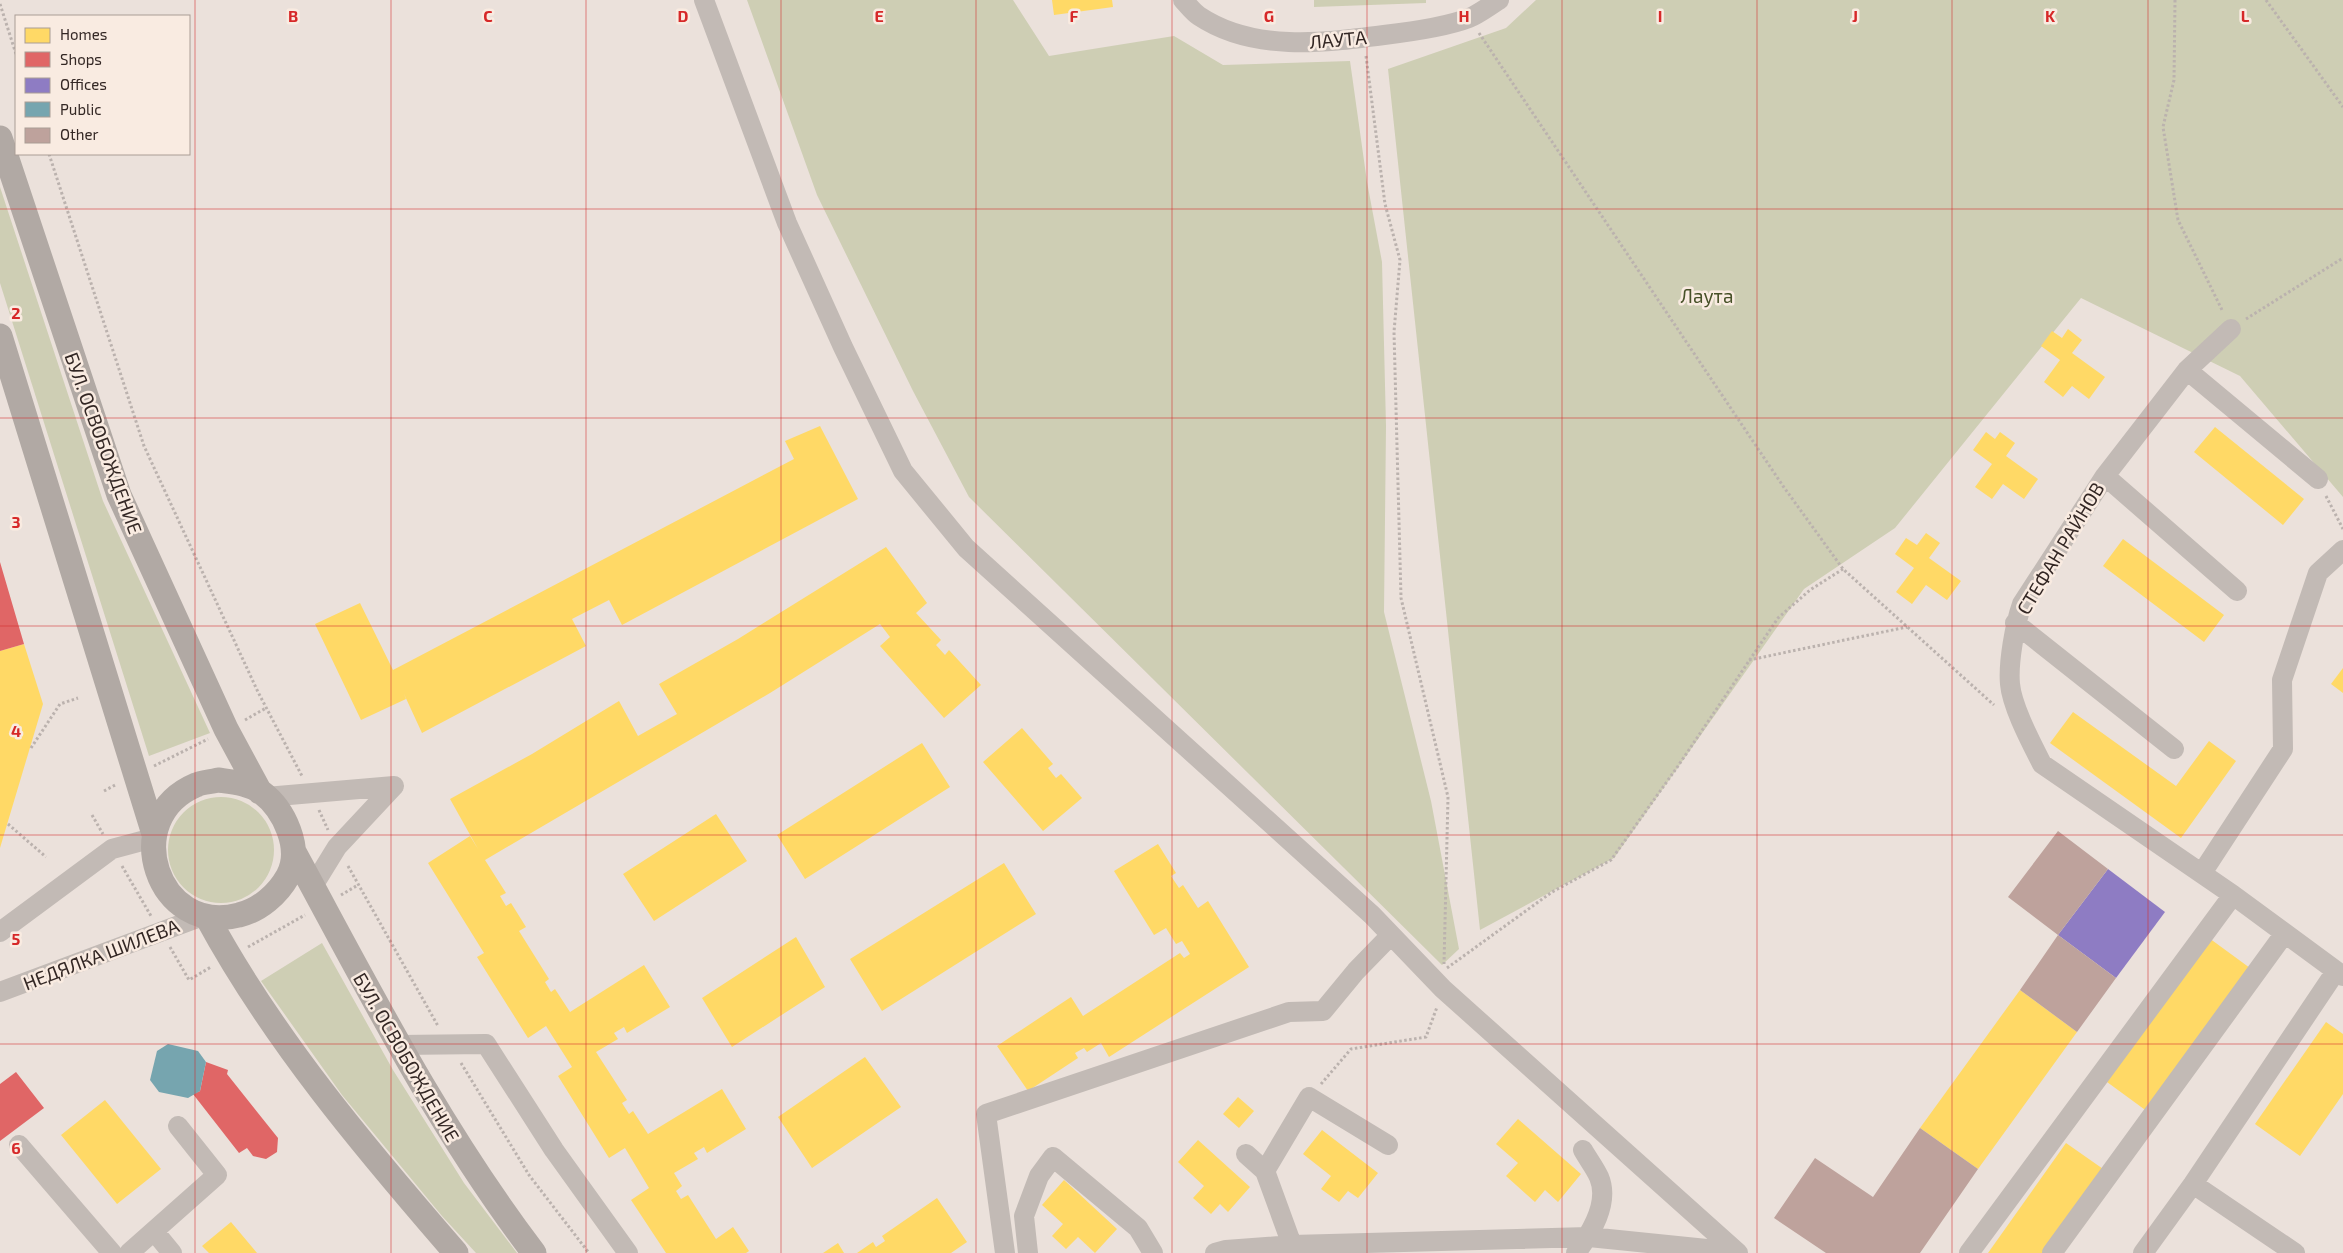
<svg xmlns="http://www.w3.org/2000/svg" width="2343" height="1253" viewBox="0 0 2343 1253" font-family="'Exo 2',sans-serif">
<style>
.green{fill:#ceceb4}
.homes{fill:#ffd966}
.shops{fill:#e06666}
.offices{fill:#8e7cc3}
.public{fill:#76a5af}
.building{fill:#bea29c}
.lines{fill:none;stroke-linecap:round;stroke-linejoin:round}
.path{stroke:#bbb2ae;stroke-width:3;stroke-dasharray:2.5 2.5;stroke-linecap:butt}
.minor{stroke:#c2bab5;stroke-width:20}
.major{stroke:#b1a9a4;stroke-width:25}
.grid{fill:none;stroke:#d62828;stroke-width:1;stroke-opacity:0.55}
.labels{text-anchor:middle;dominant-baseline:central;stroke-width:5;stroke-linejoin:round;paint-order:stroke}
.street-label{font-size:19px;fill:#332724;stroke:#f9ebe1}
.park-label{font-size:19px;fill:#475128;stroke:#f9ebe1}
.grid-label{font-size:16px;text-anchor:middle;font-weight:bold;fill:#d62828;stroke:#f9ebe1;stroke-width:5;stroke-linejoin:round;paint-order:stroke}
</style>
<rect width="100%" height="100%" fill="#ebe1db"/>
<path class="green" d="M747,0H1013L1049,56L1174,36L1223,65L1350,61L1367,182L1382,262L1386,426L1384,612L1431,801L1459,949L1442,965L969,497L913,391L817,195Z
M1314,0H1426V3L1314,7Z
M1536,0H2343V497L2240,376L2081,298L1895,528L1804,589L1614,858L1480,930L1388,69L1506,28Z
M0,187L103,501L210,733L149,756L0,283Z
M168 850a53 53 0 1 1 106 0a53 53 0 1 1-106 0Z
M322,943L393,1070L464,1183L517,1253H476L442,1216L342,1095L261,981Z"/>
<path class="homes" d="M1052,0H1112L1113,7L1054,15Z
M2068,329L2082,340L2072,353L2105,377L2089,399L2072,386L2063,397L2044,382L2060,360L2041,346L2052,331L2062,338Z
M820,426L858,499L622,625L609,600L572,619L586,646L422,733L404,694L406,699L361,720L315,624L360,603L393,670L794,459L785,441Z
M2215,427L2304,499L2283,525L2194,452Z
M1986,432L1995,439L2000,432L2015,443L2006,456L2038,479L2024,499L2003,484L1992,499L1975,487L1992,464L1973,450Z
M1926,533L1940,543L1929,558L1961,581L1947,600L1926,585L1912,604L1896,592L1914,568L1895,554L1906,538L1917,545Z
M2123,539L2224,615L2204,642L2103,566Z
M886,547L927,603L916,613L941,640L936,645L945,655L949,650L981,685L944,718L880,646L890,637L880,624L770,693L485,860L506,893L500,896L506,906L511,903L526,927L519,931L549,979L545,982L551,992L555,989L570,1012L644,965L670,1007L627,1033L624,1027L614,1033L618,1039L596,1052L627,1100L622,1103L629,1114L633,1111L648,1134L722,1089L746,1129L707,1153L704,1147L694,1153L698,1159L674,1173L682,1186L676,1191L681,1199L688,1195L716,1239L733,1227L749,1251L746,1253H666L631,1200L649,1188L625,1148L609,1158L558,1076L572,1067L546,1026L528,1038L477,957L484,953L428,863L470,836L478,849L450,799L532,754L619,701L638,736L677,714L659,684L738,639Z
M24,644L43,704L0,848V651Z
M2343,668V693L2331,684Z
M2073,712L2176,786L2209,741L2236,761L2181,838L2050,743Z
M1022,728L1053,764L1048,768L1056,778L1061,774L1082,798L1043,831L983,762Z
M922,743L950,787L805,879L777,835Z
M716,814L747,861L654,921L623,874Z
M1158,844L1176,873L1171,876L1179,888L1183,885L1198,908L1208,901L1249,967L1109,1057L1101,1043L1087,1052L1084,1048L1075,1053L1078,1058L1028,1091L997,1046L1071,997L1083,1016L1180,953L1184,958L1190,954L1182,941L1176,944L1166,928L1154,935L1114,871Z
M1004,863L1036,914L882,1011L850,959Z
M796,937L825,987L732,1047L702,998Z
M2209,938L2250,968L2148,1112L2107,1082Z
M2020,990L2077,1032L1978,1169L1920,1128Z
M2326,1022L2343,1034V1094L2300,1156L2255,1124Z
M865,1057L901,1107L812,1168L778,1117Z
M1238,1097L1254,1111L1239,1128L1223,1114Z
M105,1100L161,1169L117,1204L61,1135Z
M1518,1119L1581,1174L1558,1202L1545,1190L1535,1202L1506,1176L1518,1163L1496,1144Z
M1322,1130L1378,1173L1358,1198L1348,1191L1339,1202L1321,1189L1331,1176L1303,1154Z
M1198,1140L1250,1187L1228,1212L1220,1204L1211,1214L1193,1198L1204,1186L1178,1162Z
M2066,1143L2106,1171L2047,1253H1988Z
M1064,1180L1117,1229L1095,1253L1078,1237L1066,1249L1052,1236L1063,1224L1042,1205Z
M937,1198L967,1242L951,1253H857L873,1242L876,1247L885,1241L882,1236Z
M231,1222L257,1253H209L202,1246Z
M838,1243L844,1253H823Z"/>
<path class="shops" d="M0,562L24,644L0,651Z
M206,1062L228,1070L227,1074L278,1138L277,1152L266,1159L253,1156L247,1148L239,1153L193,1094L200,1091Z
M16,1072L44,1108L0,1141V1084Z"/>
<path class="offices" d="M2108,869L2165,912L2116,978L2058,935Z"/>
<path class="public" d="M168,1044L198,1051L206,1062L200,1091L188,1098L159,1092L150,1080L157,1051Z"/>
<path class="building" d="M2058,831L2108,869L2058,935L2116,978L2077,1032L2020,990L2058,935L2008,897Z
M1920,1128L1978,1169L1920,1253H1826L1774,1218L1815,1158L1873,1197Z"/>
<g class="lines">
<path class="path" d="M2175,0L2174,80L2163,127L2178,220L2223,312
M2266,0L2343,107
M0,4L16,54
M1479,33L1783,486L1843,569L1994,705
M1366,56L1385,204L1400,260L1394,332L1401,598L1448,797L1444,964
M49,154L144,446L258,692L302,776
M2246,319L2343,258
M2326,496L2343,529
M1749,660L1907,627
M245,720L266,708
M31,748L60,704L78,698
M154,766L208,739
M104,791L117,784
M319,810L328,830
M92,815L103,834
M8,824L46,857
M122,866L151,916
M348,866L438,1026
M341,895L358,885
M170,947L189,980L211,967
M248,947L305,915
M1447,968L1552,892L1611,860L1678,766L1778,618L1810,590L1843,569
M461,1063L529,1175L589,1253
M1321,1084L1351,1049L1426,1037L1437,1007"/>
<path class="minor" d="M704,0L787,223L843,347L903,471L966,548L1372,915L1443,989L1738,1253
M1183,0C1188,5 1193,12 1199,16C1253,52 1323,43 1384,35C1409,32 1446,27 1469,18C1479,14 1489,6 1499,0
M2231,329L2187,370L2105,476L2022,604C2015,624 2008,663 2010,684C2012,707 2032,744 2042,764L2233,895L2343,976
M2187,370L2318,479
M2105,476L2237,591
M2015,623L2174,749
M266,797L394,786
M2202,873L2283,749L2282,680L2318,573L2343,550
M313,886L337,847L394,786
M0,932L112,849L153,838
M0,992L203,916
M399,1045L486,1044L554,1150L628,1253
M19,1145L112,1253
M1246,1154L1265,1171
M2193,1184L2295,1253
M154,1231L172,1253
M1292,1245L1265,1171L1309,1097L1388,1145
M129,1253L217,1175L178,1126
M1005,1253L986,1114L1289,1012L1323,1011L1356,971L1391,935
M1028,1253L1024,1216L1039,1176L1053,1157L1138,1228L1153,1253
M1215,1253L1226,1250L1292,1245L1589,1237L1736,1252
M1576,1253C1591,1233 1610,1203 1599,1177C1595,1168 1588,1159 1583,1150
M1969,1253L2233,895
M2052,1253L2285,933
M2143,1253L2193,1184L2336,971"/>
<path class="major" d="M0,138L119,495L226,729L260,792
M0,336L154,834
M218,780C233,782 248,783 261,792C284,809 303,849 288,876C278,894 260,910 239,915C157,937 118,818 196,785C202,782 211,782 218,780Z
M294,852C369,990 438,1127 534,1253
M207,917C273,1039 365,1148 456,1253"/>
</g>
<path class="grid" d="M195,0V1253M391,0V1253M586,0V1253M781,0V1253M976,0V1253M1172,0V1253M1367,0V1253M1562,0V1253M1757,0V1253M1952,0V1253M2148,0V1253M0,209H2343M0,418H2343M0,626H2343M0,835H2343M0,1044H2343"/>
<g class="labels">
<g class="street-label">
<text transform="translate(1338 39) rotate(-5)">ЛАУТА</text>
<text transform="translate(104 443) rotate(70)">БУЛ. ОСВОБОЖДЕНИЕ</text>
<text transform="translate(2060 548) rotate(-59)">СТЕФАН РАЙНОВ</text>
<text transform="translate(101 954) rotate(-21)">НЕДЯЛКА ШИЛЕВА</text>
<text transform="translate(407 1057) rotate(60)">БУЛ. ОСВОБОЖДЕНИЕ</text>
</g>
<g class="park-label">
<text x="1707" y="295">Лаута</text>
</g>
</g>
<g class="grid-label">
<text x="293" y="22">B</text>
<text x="488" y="22">C</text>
<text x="683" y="22">D</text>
<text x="879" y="22">E</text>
<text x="1074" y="22">F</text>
<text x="1269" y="22">G</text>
<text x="1464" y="22">H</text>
<text x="1660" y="22">I</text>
<text x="1855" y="22">J</text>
<text x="2050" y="22">K</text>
<text x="2245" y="22">L</text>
<text x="16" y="319">2</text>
<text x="16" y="528">3</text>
<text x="16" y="737">4</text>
<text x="16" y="945">5</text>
<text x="16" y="1154">6</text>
</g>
<rect x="15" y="15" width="175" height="140" fill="#f9ebe1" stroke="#aa9d95"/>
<rect x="25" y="28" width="25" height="15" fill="#ffd966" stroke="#aa9d95"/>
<text x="60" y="40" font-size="15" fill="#332724">Homes</text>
<rect x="25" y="52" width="25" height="15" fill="#e06666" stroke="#aa9d95"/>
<text x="60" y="65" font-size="15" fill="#332724">Shops</text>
<rect x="25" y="78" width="25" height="15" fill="#8e7cc3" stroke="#aa9d95"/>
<text x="60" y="90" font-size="15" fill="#332724">Offices</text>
<rect x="25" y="102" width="25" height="15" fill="#76a5af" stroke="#aa9d95"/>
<text x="60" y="115" font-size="15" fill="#332724">Public</text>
<rect x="25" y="128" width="25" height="15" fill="#bea29c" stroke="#aa9d95"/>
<text x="60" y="140" font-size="15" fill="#332724">Other</text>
</svg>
